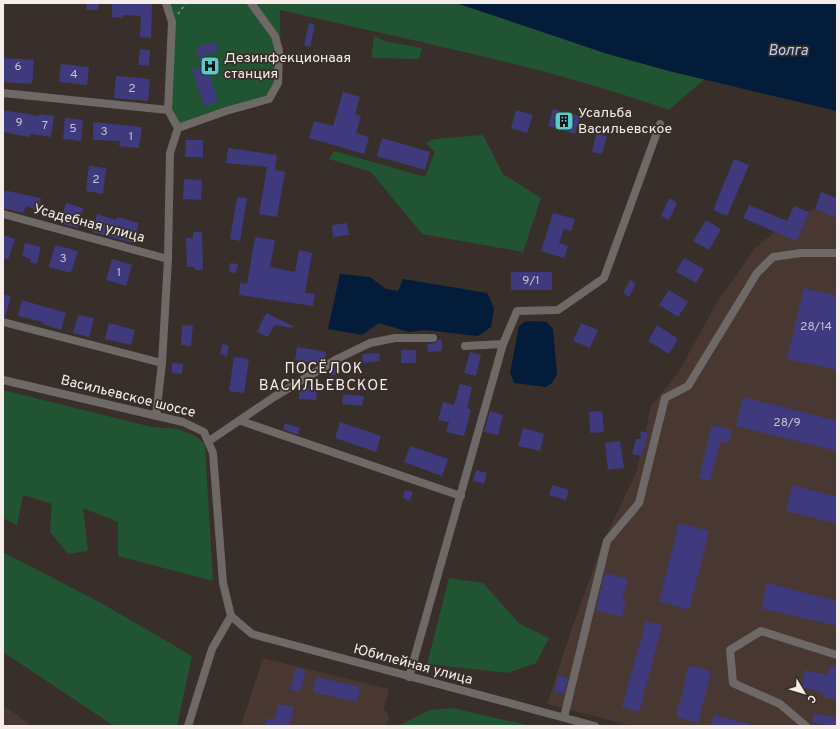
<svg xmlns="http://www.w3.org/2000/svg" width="840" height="729" viewBox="0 0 840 729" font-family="Overpass,sans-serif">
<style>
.built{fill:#483831}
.green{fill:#215433}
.water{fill:#031c39}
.building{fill:#3f3a7d}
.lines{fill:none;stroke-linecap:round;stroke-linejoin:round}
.path{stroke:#948c88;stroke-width:1.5;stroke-dasharray:3 3;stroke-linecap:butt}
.minor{stroke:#6e6967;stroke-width:8}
.labels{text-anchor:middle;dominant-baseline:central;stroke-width:3.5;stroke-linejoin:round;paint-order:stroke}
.number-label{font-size:12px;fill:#c7c0cf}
.poi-label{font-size:14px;fill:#f4edea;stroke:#382e2a;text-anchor:start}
.street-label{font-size:14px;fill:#f4edea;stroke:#382e2a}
.water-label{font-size:15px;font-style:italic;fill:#b7d2f4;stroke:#382e2a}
.neighbourhood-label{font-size:15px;letter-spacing:1px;fill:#f4edea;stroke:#382e2a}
</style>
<rect width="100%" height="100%" fill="#382e2a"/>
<path class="built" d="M837,203V726H632L547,704L572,628L603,542L636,473L651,406L678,373L717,302L756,247L791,220L825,204Z
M263,658L389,689L384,708L389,717L386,726H241Z
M3,705L32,726H3Z"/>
<path class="green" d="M166,3H456L608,54L673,72L705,79L669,110C545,66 408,40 280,10L281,80L271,102L178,128L168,110L172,22Z
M374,36L388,42L422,48L419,59L371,58Z
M483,135L503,174L541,198L523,252L422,234L371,172L329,159L334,151L425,177L435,152L426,143L434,139Z
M3,390L152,427L178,429L196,436L205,445L213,581L118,556V522L83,508L88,551L68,554L50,532L52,504L23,495L17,525L3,518Z
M3,552L103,604L192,656L177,726H114L3,652Z
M449,578L483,583L520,624L549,638L536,663L508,673L427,664Z
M453,708L531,726H398L430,710Z"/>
<path class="water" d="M456,3H837V111L673,72L608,54Z
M340,274L370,277L386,289L398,291L403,279L487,293L494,308L491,327L478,336L425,330L409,332L379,323L362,335L328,329Z
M526,321L547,322L553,329L557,374L552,383L546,387L514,383L510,373L519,326Z"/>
<path class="building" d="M87,3H99L98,10H86Z
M112,3H152L151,38L140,37L141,16L123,15V18L112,17Z
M309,23L315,25L310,47L304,45Z
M216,42L218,51L203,55L218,101L204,106L192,70L200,67L197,47Z
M140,49L150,50L149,66L138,65Z
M4,58L34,60L32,84L3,82Z
M61,64L89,67L87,85L59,82Z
M116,76L150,79L148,101L114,98Z
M343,92L360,97L355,114L361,116L356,133L369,137L364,154L309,138L314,121L333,126Z
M553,109L580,116L575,134L548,126Z
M3,110L39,116V114L54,116L51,137L30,134L29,137L3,132Z
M516,110L533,115L527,133L511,128Z
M65,118L83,120L81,141L63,139Z
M93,122L142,127L139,148L119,146L120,141L93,140Z
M596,134L607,136L602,154L592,152Z
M382,138L430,152L425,170L377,156Z
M186,140H203V157H185Z
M228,148L277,155L275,170L285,172L277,217L259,214L267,167L226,163Z
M734,159L749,165L727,216L713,210Z
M89,166L106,168L103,194L86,191Z
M184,179L202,180L201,200L183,199Z
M3,190L41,198L38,210L26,206L23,213L3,208Z
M821,192L837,198V218L815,209Z
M237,197L247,198L240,241L230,239Z
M669,198L677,203L669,220L661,216Z
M66,203L83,208L78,228L60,223Z
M749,205L787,221L794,206L809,212L796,241L743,218Z
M553,213L575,219L571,231L564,229L559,243L568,246L564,258L541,251Z
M97,214L116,220L117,217L139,223L133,243L92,232Z
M706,220L721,229L709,250L693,241Z
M347,223L349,235L333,237L332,225Z
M193,232H202L203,270H195L194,267H187L186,238H193Z
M3,235L15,239L8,260L3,258Z
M255,237L275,240L270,267L295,272L299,250L312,253L305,293L315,294L313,306L239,295L240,283L247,284Z
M25,243L41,247L37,264L30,262L31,259L22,256Z
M55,245L78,251L71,273L49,267Z
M684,258L704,269L696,283L676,272Z
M112,259L132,265L126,286L106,280Z
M230,263L238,264L236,273L229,272Z
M511,272H552V290H511Z
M630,280L636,283L629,297L623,293Z
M804,288L837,296V370L787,359Z
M669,290L688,302L678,317L659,305Z
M3,294L11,297L5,317H3Z
M22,300L66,313L61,330L43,324V322L18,316Z
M266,313L293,326L292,328L274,325L268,337L257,332Z
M78,315L94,318L89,337L73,333Z
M109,323L135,330L131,345L105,339Z
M581,323L598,330L590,348L573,341Z
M182,325L193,326L191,346L181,345Z
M657,325L678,339L669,354L648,341Z
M438,340H442V351L428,352L427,344L435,343Z
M222,344L229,346L227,356L220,354Z
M297,347L326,352L325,360L318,364L295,360Z
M401,350H416V363H401Z
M470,352L481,355L476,376L464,373Z
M379,353L380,361L363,363L362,354Z
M234,357L249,359L244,393L229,391Z
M172,363L183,364L182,374L172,373Z
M338,365H340V375H331V369Z
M460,384L472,387L467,408L471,410L464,436L446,432L449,422L438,420L443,402L454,405Z
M301,387L317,388L316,400L299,399V388Z
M343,394L364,396L362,406L342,404Z
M743,397L837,421V451L736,426Z
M490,411L503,415L498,435L484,432Z
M602,411L604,432L590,433L589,412Z
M340,422L381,436L376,452L335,438Z
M285,423L300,428L298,435L283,429Z
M712,425L732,430L728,444L721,441L710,481L699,478Z
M523,428L544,434L540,451L518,446Z
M640,431L648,433L641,456L632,454L636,439H641Z
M620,441L624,468L608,470L605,443Z
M410,446L448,459L442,476L404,462Z
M476,470L487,473L484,484L473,481Z
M552,485L569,490L566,500L549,495Z
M792,485L837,497V524L786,511Z
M405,490L413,492L410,501L403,498Z
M679,523L709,531L689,610L659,601Z
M605,573L628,579L622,602H626L622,617L596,610Z
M767,583L837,601V626L761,608Z
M646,621L662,625L639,712L622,707Z
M689,665L711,671L698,723L676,717Z
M831,665L837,667V700L823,697L824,693L801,687L805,670L828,675Z
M296,668L306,670L300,692L290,689Z
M558,675L568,678L564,694L554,692Z
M316,677L360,687L357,702L313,692Z
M279,704L294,707L289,726H265L267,718L274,720Z
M814,713L837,718V726L812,723Z
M714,715L749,724V726H711Z"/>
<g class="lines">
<path class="path" d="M178,14L186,3"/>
<path class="minor" d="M3,93L168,110
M178,128L226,111L269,99L278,83L279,51L275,36L251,3
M3,214L168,259
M3,322L162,363
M465,346L503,344
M3,380L183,422L204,432L213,453L223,583L231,616
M156,416L162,363L168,259L170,153L178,128L168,110L172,22L166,3
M241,421L461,496
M209,441L274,397L337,359L370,343L395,338H433
M231,616L252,634L595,726
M409,677L503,344L517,311L558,310L604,278L660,124
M564,717L607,541L639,503L665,398L688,386L757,273L773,257L801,253H837
M188,726L212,649L231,616
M806,726L780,704L733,683L730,650L761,631L837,655"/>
</g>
<defs>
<symbol id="hospital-square" viewBox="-11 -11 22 22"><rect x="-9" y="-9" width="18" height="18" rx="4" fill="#53cdc9" stroke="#382e2a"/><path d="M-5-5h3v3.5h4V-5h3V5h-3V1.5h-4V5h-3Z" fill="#111"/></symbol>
<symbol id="building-square" viewBox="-11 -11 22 22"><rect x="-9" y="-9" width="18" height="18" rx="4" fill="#53cdc9" stroke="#382e2a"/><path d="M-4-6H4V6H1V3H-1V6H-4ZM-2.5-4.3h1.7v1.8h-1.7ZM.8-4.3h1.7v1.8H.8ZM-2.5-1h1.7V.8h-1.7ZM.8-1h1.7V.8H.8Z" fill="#111"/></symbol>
</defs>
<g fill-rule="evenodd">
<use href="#hospital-square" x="199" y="55" width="22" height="22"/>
<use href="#building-square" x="553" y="110" width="22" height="22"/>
</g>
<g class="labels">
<g class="number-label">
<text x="18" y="67">6</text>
<text x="74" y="75">4</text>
<text x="132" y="89">2</text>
<text x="19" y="123">9</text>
<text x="45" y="126">7</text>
<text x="73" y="129">5</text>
<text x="104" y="132">3</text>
<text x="131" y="137">1</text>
<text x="96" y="180">2</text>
<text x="63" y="259">3</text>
<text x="119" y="273">1</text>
<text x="531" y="281">9/1</text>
<text x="816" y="327">28/14</text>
<text x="787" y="423">28/9</text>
</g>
<g class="poi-label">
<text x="224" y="58">Дезинфекционаая<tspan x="224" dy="16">станция</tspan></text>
<text x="578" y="113">Усальба<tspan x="578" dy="16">Васильевское</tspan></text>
</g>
<g class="street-label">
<text transform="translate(89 224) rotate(15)">Усадебная улица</text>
<text transform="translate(128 397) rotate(14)">Васильевское шоссе</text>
<text transform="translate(413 665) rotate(15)">Юбилейная улица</text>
</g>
<g class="water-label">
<text x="788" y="51">Волга</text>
</g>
<g class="neighbourhood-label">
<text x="324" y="369">ПОСЁЛОК<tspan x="324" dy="17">ВАСИЛЬЕВСКОЕ</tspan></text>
</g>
</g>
<rect width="840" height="729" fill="none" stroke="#f4edea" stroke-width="8"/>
<g transform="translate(804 693) rotate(128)" stroke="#382e2a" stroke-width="3" paint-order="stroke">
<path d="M0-3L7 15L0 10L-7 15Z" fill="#f4edea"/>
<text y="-6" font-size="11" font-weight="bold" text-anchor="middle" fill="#f4edea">С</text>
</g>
</svg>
